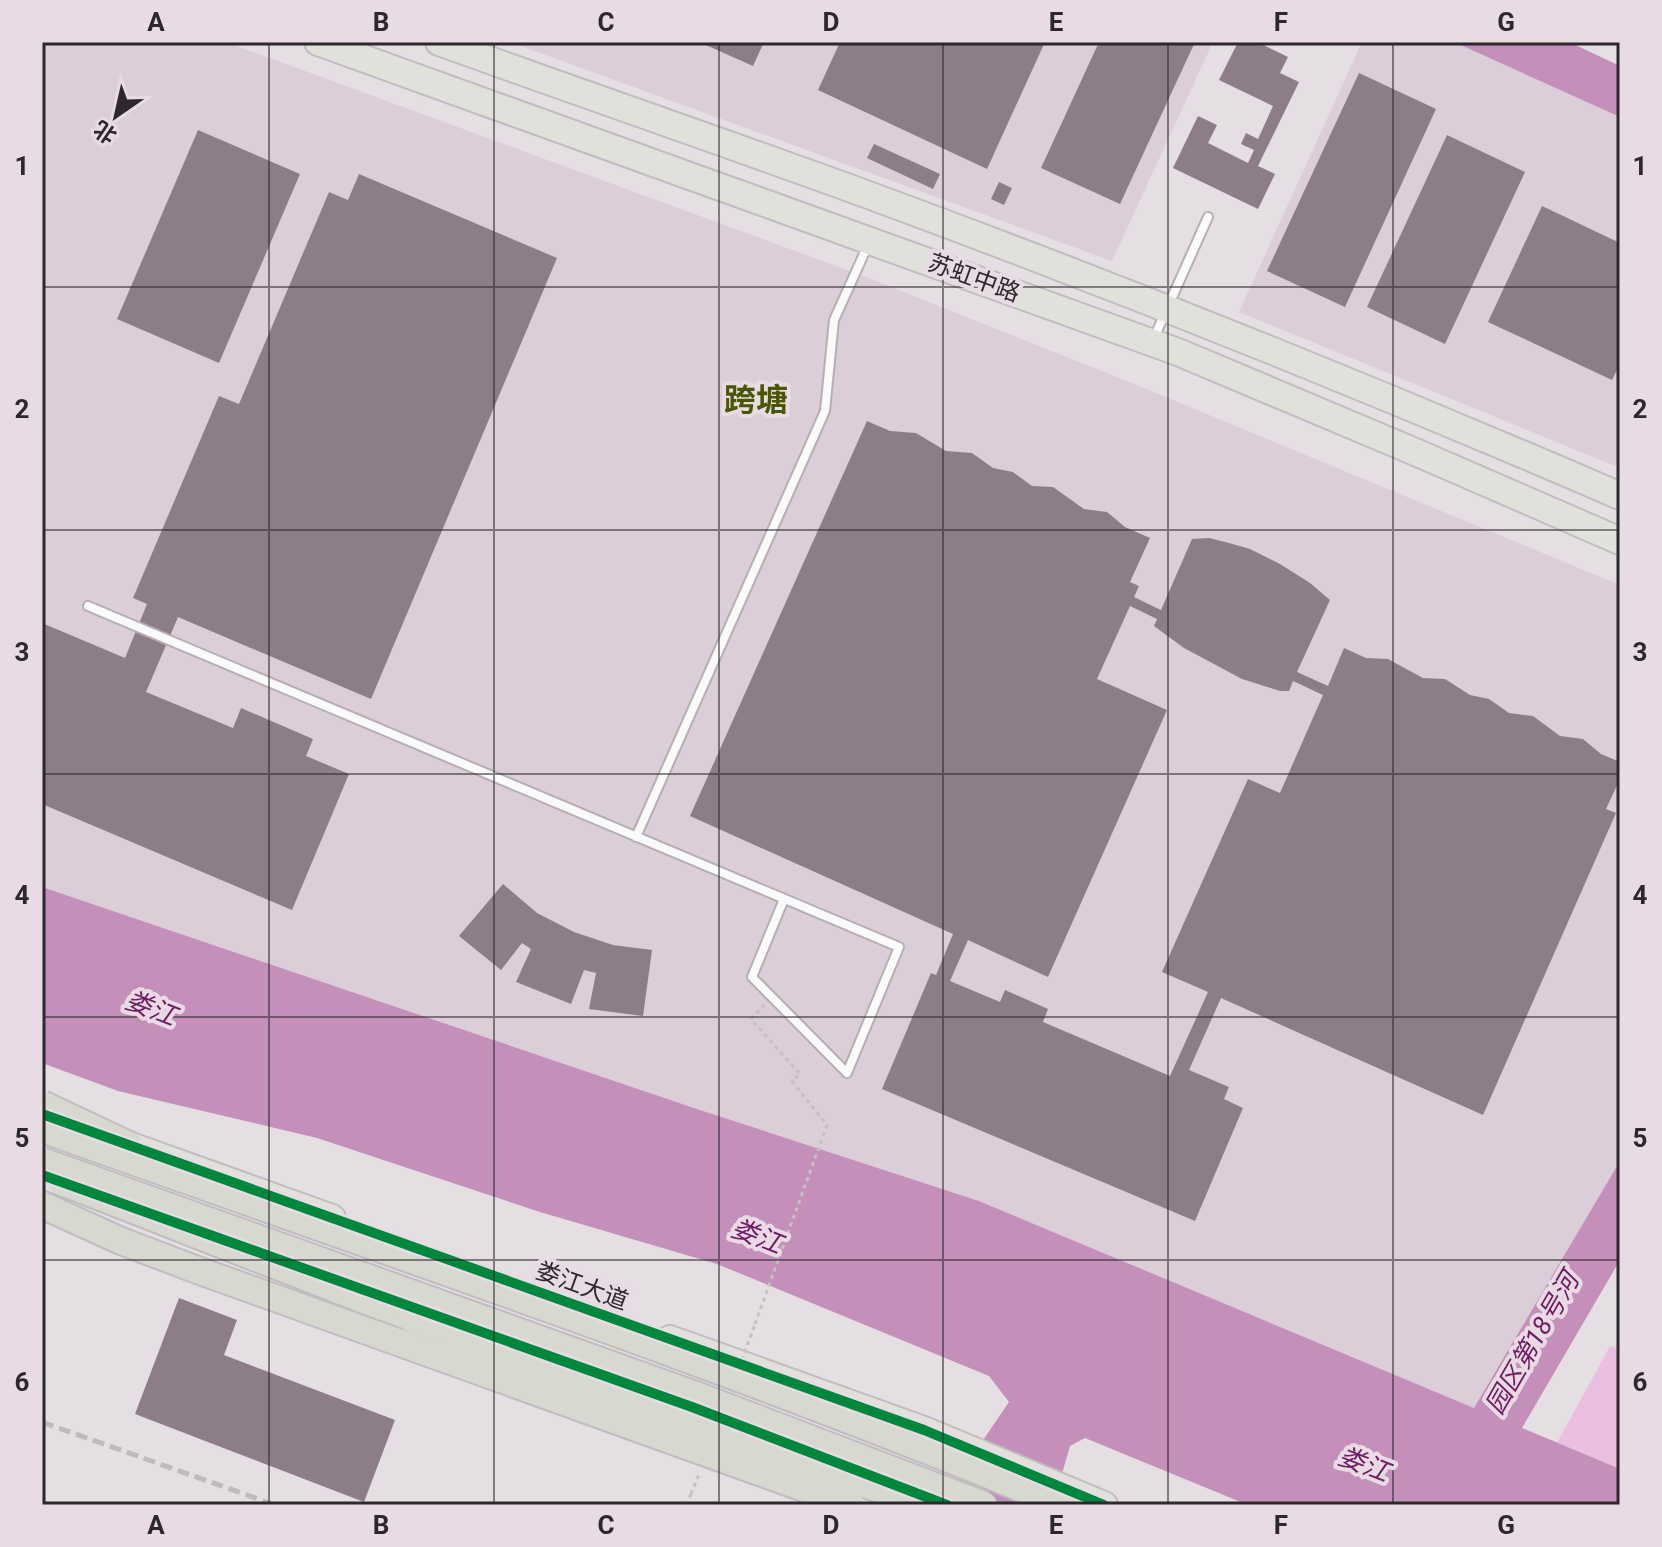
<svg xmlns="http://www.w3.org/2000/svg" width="1662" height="1547" viewBox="0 0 1662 1547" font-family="Roboto,'Noto Sans SC',sans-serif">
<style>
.built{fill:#dcced8}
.green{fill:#eabfe0}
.water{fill:#c48fb8}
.building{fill:#8c7d89;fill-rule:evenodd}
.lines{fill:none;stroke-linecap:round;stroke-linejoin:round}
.service-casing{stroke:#b5afb3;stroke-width:12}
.primary-casing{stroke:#c0bcbf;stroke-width:30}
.trunk-casing{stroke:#c0bcbf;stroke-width:30}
.path{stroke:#c4c1c2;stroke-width:3;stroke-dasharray:4 4;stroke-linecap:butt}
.service{stroke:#fbfafb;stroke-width:8}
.primary{stroke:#e0e1da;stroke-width:26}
.trunk{stroke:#d7d8cf;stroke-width:26}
.rail{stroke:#bdbbbd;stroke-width:5;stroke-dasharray:12 6;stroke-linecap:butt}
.trunk-bridge-casing{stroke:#c0bcbf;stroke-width:30;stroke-linecap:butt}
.path-bridge{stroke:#c4c1c2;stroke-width:3;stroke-dasharray:4 4;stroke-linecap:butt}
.trunk-bridge{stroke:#d7d8cf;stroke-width:26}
.cycleway-casing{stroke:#e8dbe4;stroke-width:15}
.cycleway{stroke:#00873e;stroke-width:10}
.grid{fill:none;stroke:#2d282c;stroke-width:2;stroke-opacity:0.55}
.labels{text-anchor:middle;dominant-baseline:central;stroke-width:8;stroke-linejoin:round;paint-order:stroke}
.street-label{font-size:24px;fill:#2d282c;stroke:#e8dbe4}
.water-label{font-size:26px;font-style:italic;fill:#731a64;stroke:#e8dbe4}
.district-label{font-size:32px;font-weight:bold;fill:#495703;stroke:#e8dbe4}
.neatline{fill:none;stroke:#2d282c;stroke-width:3}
.grid-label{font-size:26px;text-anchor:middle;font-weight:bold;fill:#2d282c}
</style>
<rect width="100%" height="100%" fill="#e5dee3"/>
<path class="built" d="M42,42H226L866,277L1127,381L1620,585V1161L1474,1408L979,1201L700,1110L42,887Z
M510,42H1213L1112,261Z
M1362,42H1454L1620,117V468L1239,312Z"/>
<path class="green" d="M1610,1346L1620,1349V1469L1557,1443Z"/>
<path class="water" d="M1454,42H1569L1620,66V117Z
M42,887L700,1110L979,1201L1474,1408L1620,1161V1260L1522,1428L1620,1469V1505H1248L1085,1438L1070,1446L1053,1505H939L1009,1402L989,1376L717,1264L540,1212L317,1138L118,1091L42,1063Z"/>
<path class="building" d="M699,42H764L753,66Z
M840,42H1045L987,169L818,90Z
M1099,42H1195L1120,204L1041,168Z
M1238,42H1257L1288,57L1280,73L1299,82L1258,166L1275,174L1258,209L1173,168L1198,116L1217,125L1208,143L1248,163L1254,150L1241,144L1246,133L1258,139L1273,106L1219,80Z
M1359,73L1436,109L1345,307L1267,271Z
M198,130L300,174L219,363L117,319Z
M1447,135L1525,172L1445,344L1367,307Z
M874,144L940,174L933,189L867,158Z
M359,174L557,258L371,699L178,617L146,692L233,728L241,708L313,739L306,756L349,774L292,910L42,804V623L125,658L147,604L133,598L219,396L239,404L329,192L348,200Z
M999,182L1012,188L1004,205L991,199Z
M1542,206L1620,243V364L1612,380L1488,322Z
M867,421L890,431L916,433L946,451L972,453L993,468L1013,472L1032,486L1053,487L1084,509L1107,512L1125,527L1150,538L1130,582L1139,586L1134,597L1161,610L1192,539L1209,538L1229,543L1250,549L1280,564L1310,583L1330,600L1297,672L1328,686L1344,648L1366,658L1388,659L1423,678L1445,679L1470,695L1489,699L1509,713L1533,716L1560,736L1583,739L1601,754L1620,762V779L1606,809L1616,813L1483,1115L1221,998L1189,1070L1229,1087L1224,1099L1243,1108L1195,1221L882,1089L931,973L936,975L953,934L690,816ZM1130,606L1157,619L1154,626L1184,648L1242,679L1280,691H1289L1293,681L1323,695L1280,793L1248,779L1162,972L1208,992L1170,1076L1043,1022L1048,1009L1005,990L1000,1002L950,981L968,940L1048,977L1167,710L1097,679Z
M503,884L537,913L574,932L613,945L652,950L643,1016L589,1009L596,973L584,970L571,1004L516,982L531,949L522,943L501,970L459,936Z
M179,1298L237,1320L224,1355L395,1420L364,1502L135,1414Z"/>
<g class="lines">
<defs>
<path id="service" d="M1153,340L1208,217
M88,606L899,947L847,1073L752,977L784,899
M636,837L825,411L834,320L868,245"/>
<path id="primary" d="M318,42L1178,352L1413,451L1620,541
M439,42C586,95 735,146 882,200C1131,292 1377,391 1620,496
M109,1138L332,1218
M42,1175L84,1190
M670,1339L924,1430L1104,1505
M527,1349L626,1384"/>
<path id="trunk" d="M62,1182L412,1319"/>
</defs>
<use href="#service" class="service-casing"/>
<use href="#primary" class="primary-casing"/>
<use href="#trunk" class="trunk-casing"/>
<path class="path" d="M755,1324L827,1125L792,1081L800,1074L751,1019L765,1004
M686,1505L691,1494"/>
<use href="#service" class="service"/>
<use href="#primary" class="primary"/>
<use href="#trunk" class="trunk"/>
<path class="rail" d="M42,1422L275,1505"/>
<defs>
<path id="trunk-bridge" d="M42,1104L129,1145
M42,1129C383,1251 727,1366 1062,1505
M42,1161L696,1395L984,1505
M42,1205L121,1241L200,1271L851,1505
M412,1319L686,1421L924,1505"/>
</defs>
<use href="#trunk-bridge" class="trunk-bridge-casing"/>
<path class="path-bridge" d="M742,1360L755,1324
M691,1494L700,1472"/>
<use href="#trunk-bridge" class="trunk-bridge"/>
<defs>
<path id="cycleway" d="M42,1114L924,1430L1104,1505
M42,1175L692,1407L947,1505"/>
</defs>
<use href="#cycleway" class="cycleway-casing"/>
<use href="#cycleway" class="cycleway"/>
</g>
<path class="grid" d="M269,42V1505M494,42V1505M719,42V1505M943,42V1505M1168,42V1505M1393,42V1505M42,287H1620M42,530H1620M42,774H1620M42,1017H1620M42,1260H1620"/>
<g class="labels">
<g class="street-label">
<text transform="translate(974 278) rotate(20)">苏虹中路</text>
<text transform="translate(582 1286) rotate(20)">娄江大道</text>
</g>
<g class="water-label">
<text transform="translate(151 1008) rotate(21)">娄江</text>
<text transform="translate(757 1236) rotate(21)">娄江</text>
<text transform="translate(1532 1343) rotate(-60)">园区第18号河</text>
<text transform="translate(1364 1464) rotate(21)">娄江</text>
</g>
<g class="district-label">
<text x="756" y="400">跨塘</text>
</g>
</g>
<rect width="1662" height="1547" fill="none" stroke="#e8dbe4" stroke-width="88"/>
<g transform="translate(116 116) rotate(214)" stroke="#e8dbe4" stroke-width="6" paint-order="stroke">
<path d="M0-6L14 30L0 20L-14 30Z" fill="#2d282c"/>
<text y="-12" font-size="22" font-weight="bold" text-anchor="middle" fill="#2d282c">北</text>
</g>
<rect x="44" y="44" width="1574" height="1459" class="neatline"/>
<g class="grid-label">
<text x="156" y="31">A</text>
<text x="381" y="31">B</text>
<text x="606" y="31">C</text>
<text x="831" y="31">D</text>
<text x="1056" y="31">E</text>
<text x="1281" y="31">F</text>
<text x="1506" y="31">G</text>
<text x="22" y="175">1</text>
<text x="1640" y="175">1</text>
<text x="22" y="418">2</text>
<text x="1640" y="418">2</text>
<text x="22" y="661">3</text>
<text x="1640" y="661">3</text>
<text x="22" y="904">4</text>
<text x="1640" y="904">4</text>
<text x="22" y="1147">5</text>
<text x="1640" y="1147">5</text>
<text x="22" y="1391">6</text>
<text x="1640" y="1391">6</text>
<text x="156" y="1534">A</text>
<text x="381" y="1534">B</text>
<text x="606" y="1534">C</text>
<text x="831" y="1534">D</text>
<text x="1056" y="1534">E</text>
<text x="1281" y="1534">F</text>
<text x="1506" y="1534">G</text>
</g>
</svg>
